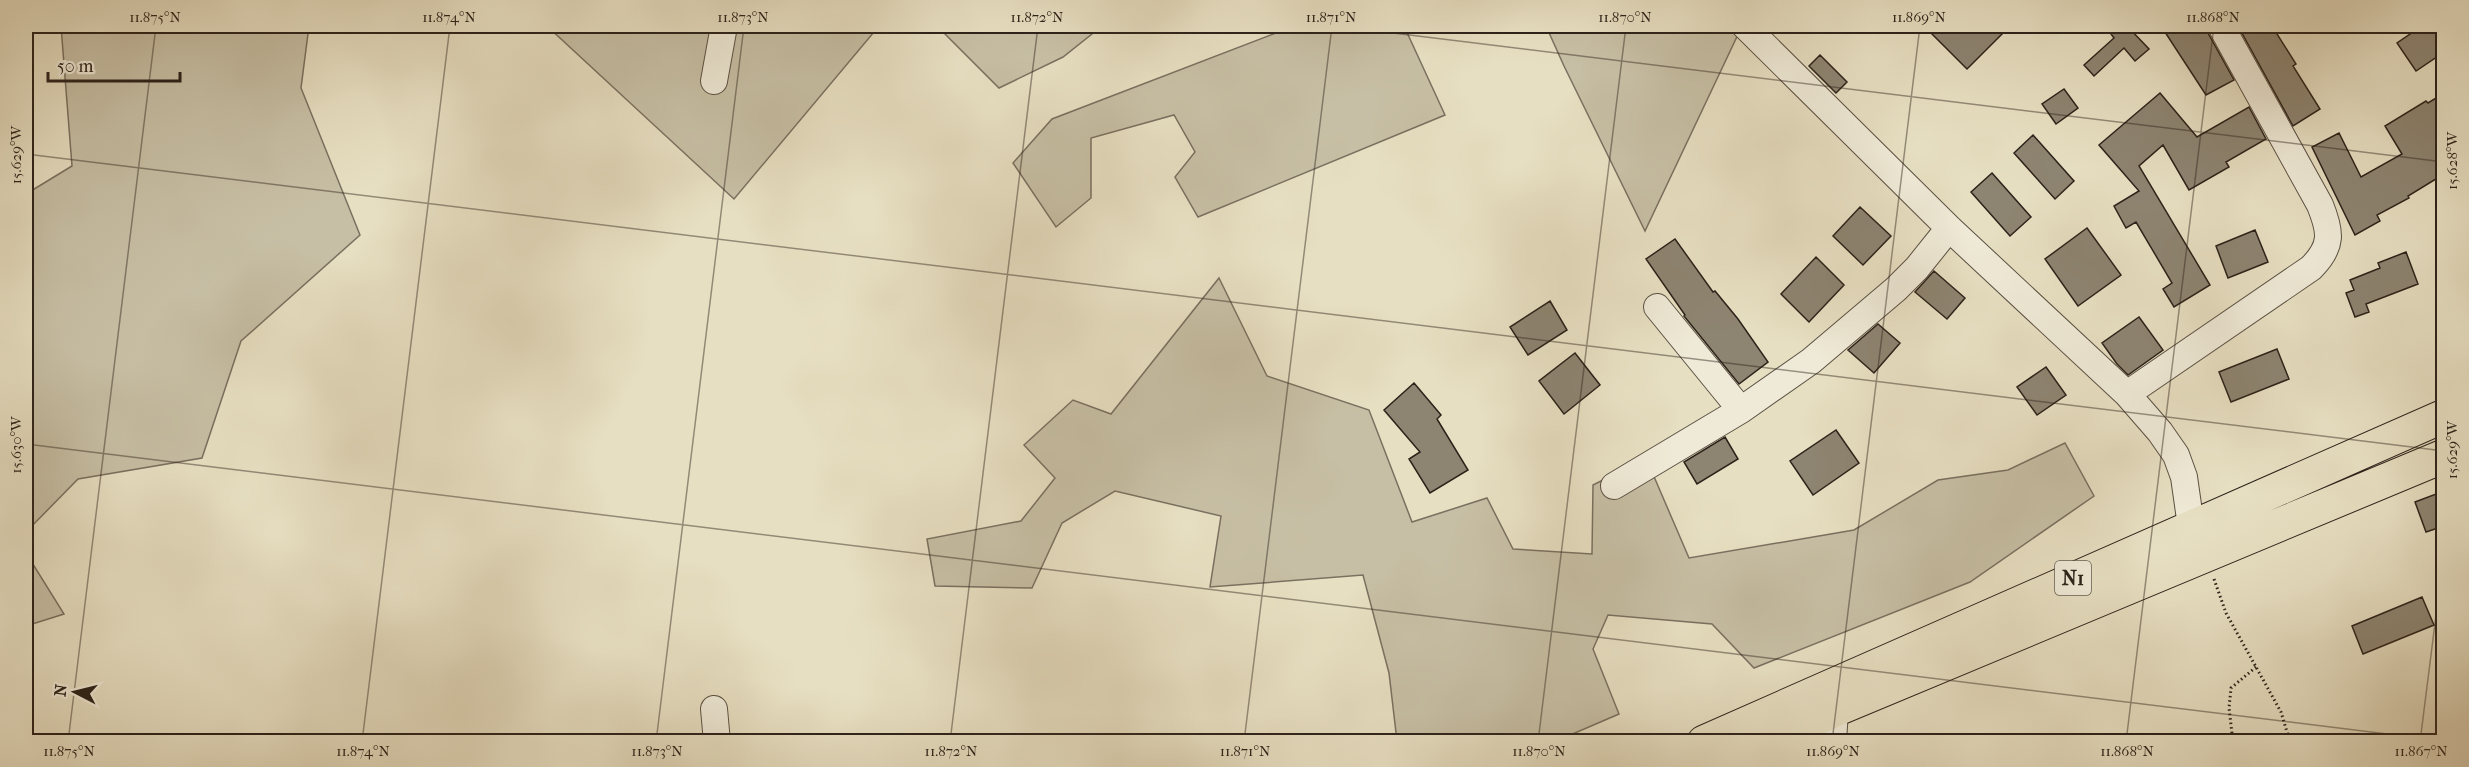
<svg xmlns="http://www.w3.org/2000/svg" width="2469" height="767" viewBox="0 0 2469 767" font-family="'IM FELL French Canon',serif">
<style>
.green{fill:#c7bfa5;stroke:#7a7060;stroke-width:1.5}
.building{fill:#8d8471;stroke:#2c221a;stroke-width:1.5}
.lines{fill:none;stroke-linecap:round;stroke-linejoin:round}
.minor-casing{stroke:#5b5144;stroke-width:28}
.major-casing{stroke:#2c221a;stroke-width:35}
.path{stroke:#2c221a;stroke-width:3;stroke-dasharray:1.5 3;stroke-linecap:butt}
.minor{stroke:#efead7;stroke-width:26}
.major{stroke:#e7dfc2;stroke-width:33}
.ticks{fill:none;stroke:#2c221a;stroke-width:1.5;stroke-opacity:0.45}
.labels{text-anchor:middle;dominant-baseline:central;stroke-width:6;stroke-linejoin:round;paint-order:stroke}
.shield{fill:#efead7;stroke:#665e53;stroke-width:1.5}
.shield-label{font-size:20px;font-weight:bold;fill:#2c221a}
.neatline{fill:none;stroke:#2c221a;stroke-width:2}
.ticks-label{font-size:15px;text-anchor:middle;fill:#2c221a}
</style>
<rect width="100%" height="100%" fill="#e7dfc2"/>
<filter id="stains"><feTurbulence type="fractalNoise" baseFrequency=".00333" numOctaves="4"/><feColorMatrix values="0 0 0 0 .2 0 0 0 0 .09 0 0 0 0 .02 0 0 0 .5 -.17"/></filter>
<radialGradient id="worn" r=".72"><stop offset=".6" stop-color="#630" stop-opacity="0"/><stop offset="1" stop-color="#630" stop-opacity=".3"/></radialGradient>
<path class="green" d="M61,26H309L301,88L360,235L241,341L202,458L78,479L26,532V194L72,166Z
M547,26H879L734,199Z
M937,26H1102L1063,57L999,88Z
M1294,26H1404L1445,115L1198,217L1175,177L1195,152L1174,115L1091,138V198L1056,227L1013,163L1052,119Z
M1546,26H1742L1645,231L1564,66Z
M1219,278L1267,376L1369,410L1412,522L1487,498L1513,549L1592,554L1593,485L1646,458L1689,558L1854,530L1938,480L2008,470L2065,443L2094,496L1970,582L1754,668L1712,624L1608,615L1593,649L1619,714L1554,742L1397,741L1389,673L1363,575L1210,587L1221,516L1115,491L1062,523L1032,588L935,586L927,539L1021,521L1055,478L1024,445L1073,400L1111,414Z
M26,553L64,614L26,626Z"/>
<path class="building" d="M1924,26H2010L1967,69Z
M2121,26H2127L2149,49L2135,61L2124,48L2094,76L2084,65L2114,38L2111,34Z
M2161,26H2206L2208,33L2234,80L2206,95Z
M2238,26H2272L2296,64L2293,66L2320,109L2293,126Z
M2422,26H2435L2444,38V52L2416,71L2397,43Z
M1820,55L1847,82L1836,93L1809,66Z
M2064,89L2078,108L2056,124L2042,104Z
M2160,93L2197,137L2249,107L2266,139L2226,162L2229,167L2189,190L2163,145L2139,166L2210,285L2174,307L2163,289L2172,283L2136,222L2126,228L2114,206L2139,191L2099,145Z
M2444,93V174L2408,196L2409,198L2377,215L2380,221L2355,235L2312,147L2339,133L2361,177L2402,154L2385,126L2426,101L2428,103Z
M2033,135L2074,181L2055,199L2014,153Z
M1992,173L2031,217L2010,236L1971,192Z
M1860,207L1891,236L1863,265L1833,236Z
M2087,228L2121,275L2078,306L2045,259Z
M2255,230L2268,262L2228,278L2216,246Z
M1675,239L1713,292L1715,291L1738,319L1768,362L1739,384L1684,316L1685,315L1646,259Z
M2406,252L2418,284L2366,304L2369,312L2355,317L2346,293L2354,290L2350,280L2380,268L2378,263Z
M1816,257L1844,285L1809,322L1781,294Z
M1934,271L1965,298L1947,319L1915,292Z
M1550,301L1567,330L1528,355L1510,327Z
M2139,317L2163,350L2128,375L2117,364L2102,343Z
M1878,324L1900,343L1874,373L1848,350Z
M2277,349L2289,379L2231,402L2219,372Z
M1575,353L1600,385L1564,414L1539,381Z
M2046,367L2066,395L2037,415L2017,387Z
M1414,383L1441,415L1437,419L1468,470L1430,493L1409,459L1420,452L1384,410Z
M1836,430L1859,463L1813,495L1790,461Z
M1725,437L1738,459L1697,484L1684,462Z
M2444,491V526L2426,532L2415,502Z
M2422,597L2434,625L2363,654L2352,626Z"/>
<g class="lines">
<defs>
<path id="minor" d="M1745,26L1949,228L2127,394L2160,432L2176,455L2184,477L2191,526
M714,81L724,26
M1657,307L1741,410
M2127,394L2311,268C2333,246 2331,232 2320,205L2221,26
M1614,486L1741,410L1811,361L1896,289L1917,268L1949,228
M714,709L717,742
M1833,742L1835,710"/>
<path id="major" d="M1704,742L2444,416
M1766,742L1835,710L2444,456"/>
</defs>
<use href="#minor" class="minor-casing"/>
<use href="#major" class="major-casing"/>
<path class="path" d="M2214,579L2226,613L2281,712L2290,742
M2233,742L2229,708L2231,688L2256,667"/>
<use href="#minor" class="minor"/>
<use href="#major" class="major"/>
</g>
<path class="ticks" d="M1336,26L2444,162M26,154L2444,451M26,444L2444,741M26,733L91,742M68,742L156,26M362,742L450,26M656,742L744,26M950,742L1038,26M1244,742L1332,26M1538,742L1626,26M1832,742L1920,26M2126,742L2214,26M2420,742L2444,552"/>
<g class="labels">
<rect class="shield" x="2055" y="561" width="36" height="34" rx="4.5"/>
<g class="shield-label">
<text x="2073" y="578">N1</text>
</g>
</g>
<rect width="2469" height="767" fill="none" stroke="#e7dfc2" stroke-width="66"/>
<g transform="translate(75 692) rotate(277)" stroke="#efead7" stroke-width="4.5" paint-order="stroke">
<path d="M0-4.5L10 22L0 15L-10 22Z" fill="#2c221a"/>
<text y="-9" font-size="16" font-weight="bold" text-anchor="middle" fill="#2c221a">N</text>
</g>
<path d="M48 72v9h132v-9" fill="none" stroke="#2c221a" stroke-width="3"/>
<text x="57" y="72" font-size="18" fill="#2c221a" stroke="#efead7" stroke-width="4.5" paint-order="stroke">50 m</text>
<rect x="33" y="33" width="2403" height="701" class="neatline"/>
<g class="ticks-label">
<text x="155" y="22">11.875°N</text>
<text x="449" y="22">11.874°N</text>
<text x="743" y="22">11.873°N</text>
<text x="1037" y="22">11.872°N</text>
<text x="1331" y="22">11.871°N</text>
<text x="1625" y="22">11.870°N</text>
<text x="1919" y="22">11.869°N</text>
<text x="2213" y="22">11.868°N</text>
<text transform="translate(16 155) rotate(-90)" y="5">15.629°W</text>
<text transform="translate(2452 161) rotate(-90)" y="5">15.628°W</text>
<text transform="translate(16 445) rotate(-90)" y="5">15.630°W</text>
<text transform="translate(2452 450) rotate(-90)" y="5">15.629°W</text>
<text x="69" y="756">11.875°N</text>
<text x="363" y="756">11.874°N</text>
<text x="657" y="756">11.873°N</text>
<text x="951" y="756">11.872°N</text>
<text x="1245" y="756">11.871°N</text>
<text x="1539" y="756">11.870°N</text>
<text x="1833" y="756">11.869°N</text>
<text x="2127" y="756">11.868°N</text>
<text x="2421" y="756">11.867°N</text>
</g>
<rect width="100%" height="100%" filter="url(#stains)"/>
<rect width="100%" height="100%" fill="url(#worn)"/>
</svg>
